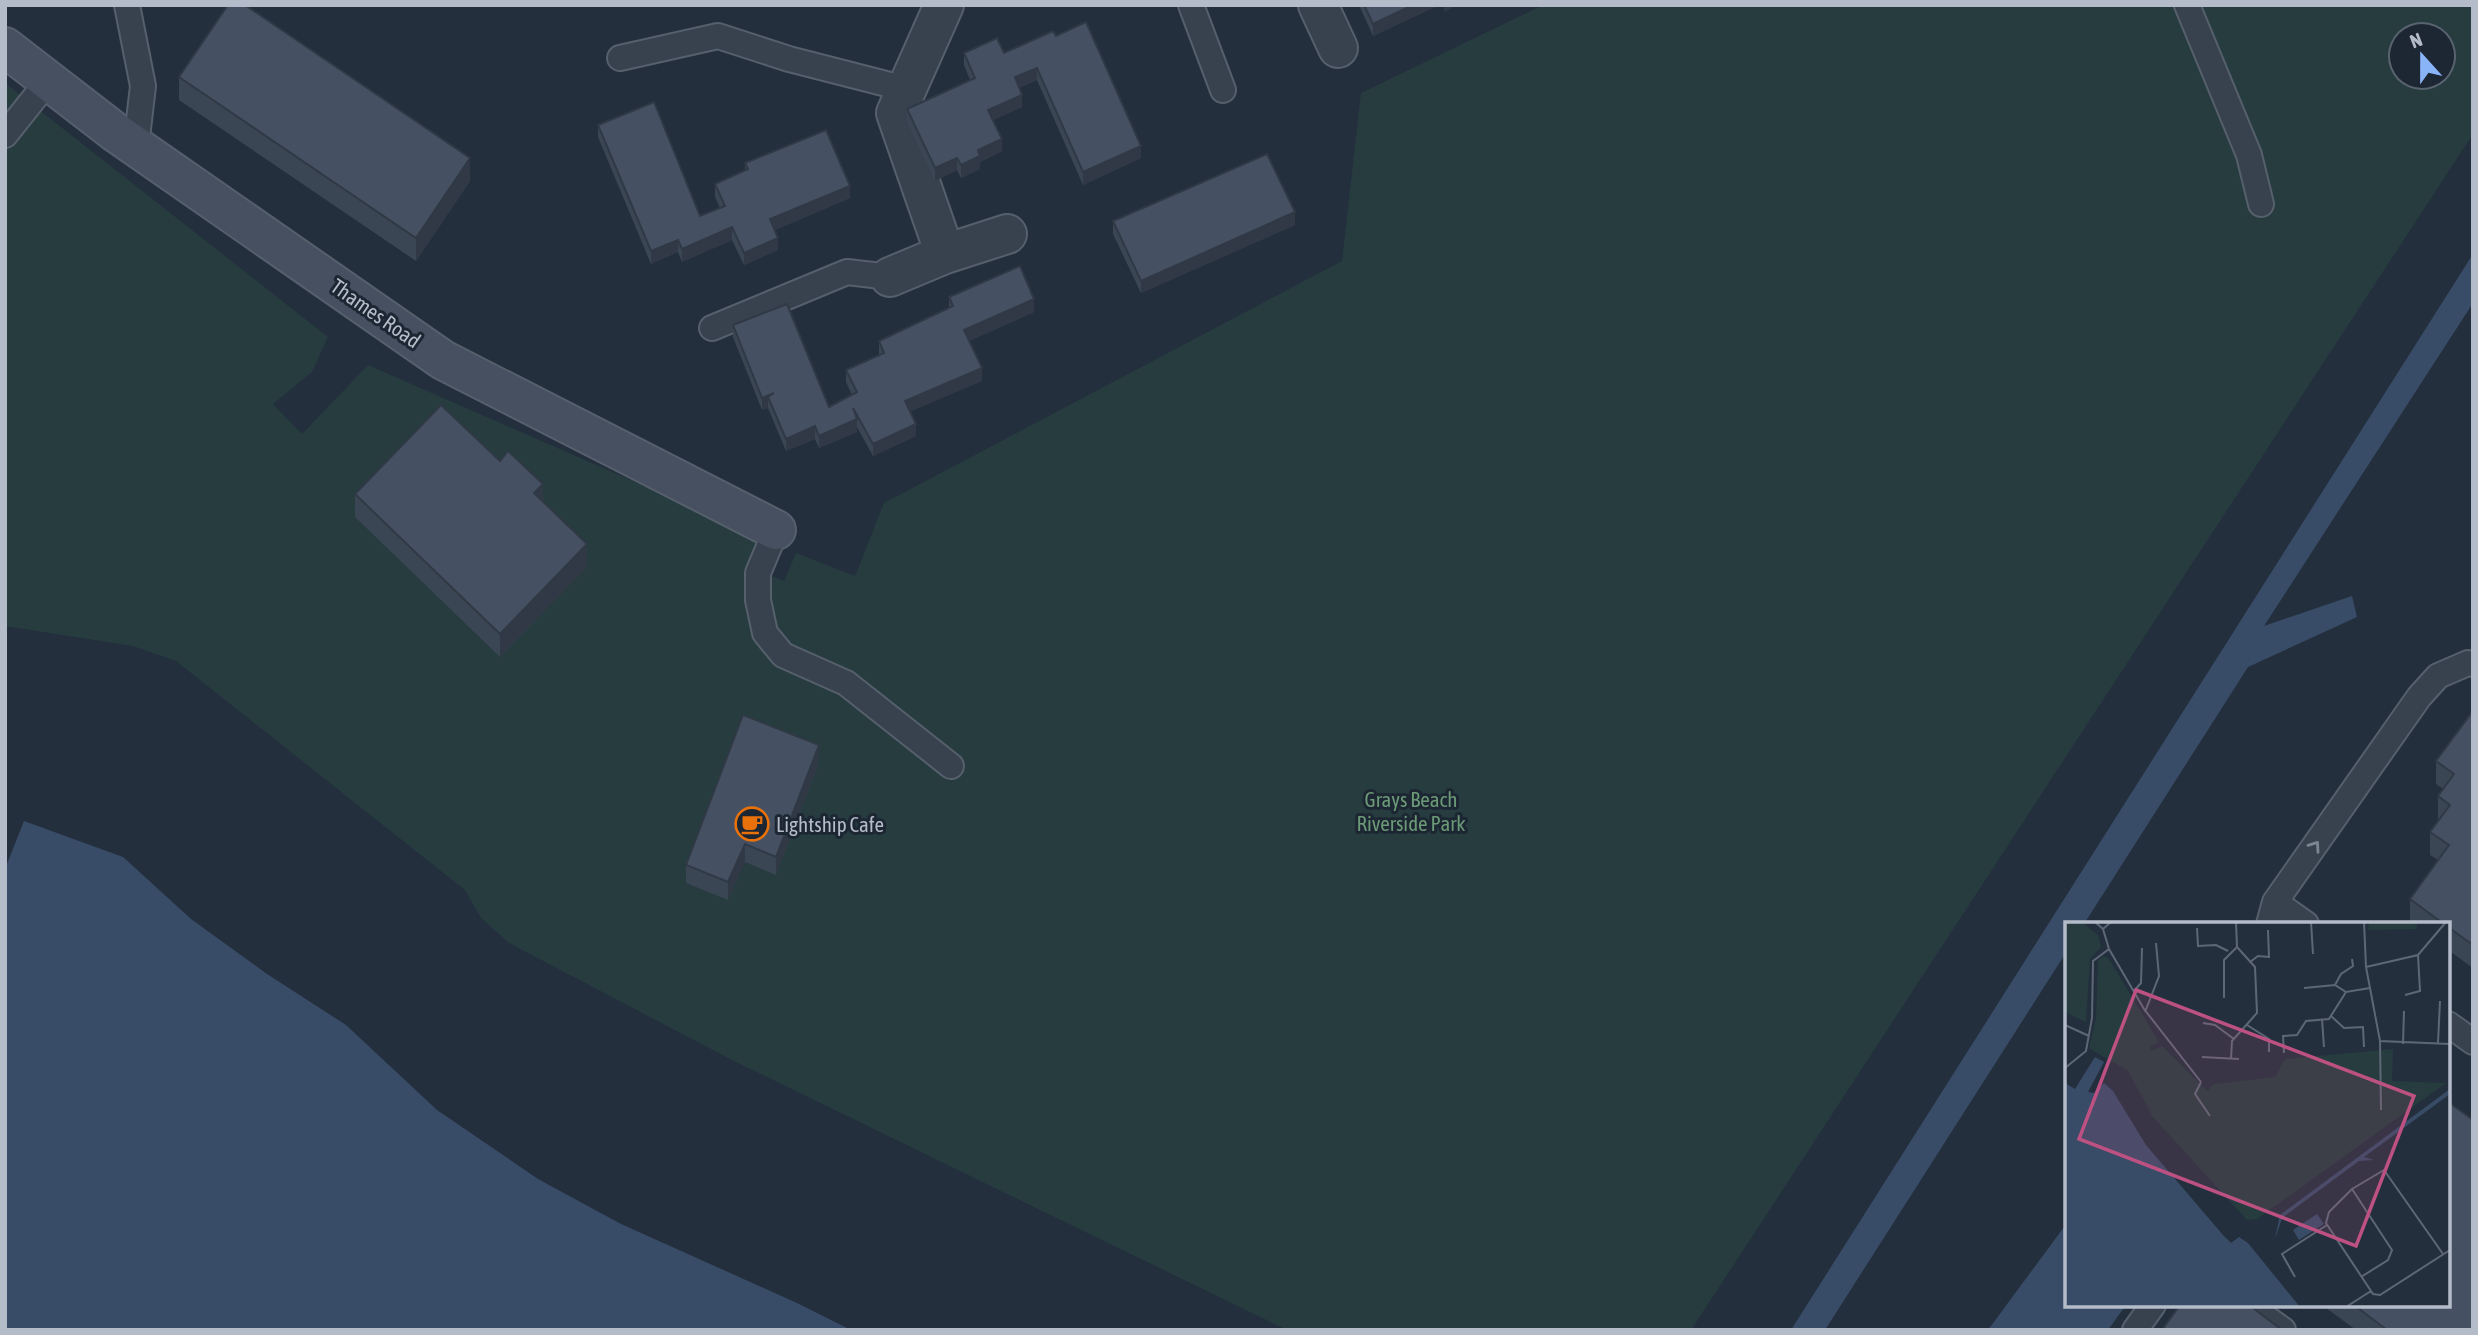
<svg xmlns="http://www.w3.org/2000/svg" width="2478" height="1335" viewBox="0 0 2478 1335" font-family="'Asap Condensed',sans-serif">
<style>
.green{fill:#263c3f;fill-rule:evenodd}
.water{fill:#394c67}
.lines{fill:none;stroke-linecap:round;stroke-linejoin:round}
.service-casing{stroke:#565f6c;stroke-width:28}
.minor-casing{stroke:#565f6c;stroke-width:42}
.secondary-casing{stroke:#565f6c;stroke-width:42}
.service{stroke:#38414e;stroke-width:24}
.minor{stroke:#38414e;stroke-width:38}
.secondary{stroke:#465061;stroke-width:38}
.wall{fill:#3b4654}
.shaded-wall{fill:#303945}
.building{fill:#455162;stroke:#303945;stroke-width:2}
.oneway{stroke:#7c8592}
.labels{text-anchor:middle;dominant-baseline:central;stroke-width:6;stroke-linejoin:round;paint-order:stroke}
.street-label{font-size:21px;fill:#b4bcc9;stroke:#1d2633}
.park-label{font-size:21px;fill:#6b9a76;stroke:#1d2633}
.poi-label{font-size:21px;fill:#b4bcc9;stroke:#1d2633;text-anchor:start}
.inset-road{fill:none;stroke:#5e6776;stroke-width:2}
.view{fill:#bd5182;fill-opacity:0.15;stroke:#bd5182;stroke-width:3.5}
.inset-edge{fill:none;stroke:#b4bcc9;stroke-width:3.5}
</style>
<rect width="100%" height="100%" fill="#242f3e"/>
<path class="green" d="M1543,5H2473V134L1691,1330H1287L732,1060L509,943L481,918L465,890L176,661L133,646L5,626V83L328,337L312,372L273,404L302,434L368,365L763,538L749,567L784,581L796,553L855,576L884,503L1342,261L1361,93ZM2401,35H2443V77H2401Z"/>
<path class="water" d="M2473,254V303L2264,626L2352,596L2357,617L2248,667L2084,924H2067V951L1825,1330H1791Z
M24,821L123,857L191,919L267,974L346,1025L437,1110L538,1179L621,1224L797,1303L851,1330H5V869Z
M2067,1223V1305H2126L2108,1330H1988Z"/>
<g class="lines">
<defs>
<path id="service" d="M127,5L143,86L136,146
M1191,5L1223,90
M2187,5L2249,155L2261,204
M620,58L718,36L789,59L906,89
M5,135L48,81
M712,328L847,272L890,277
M776,530L758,573V600L765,633L783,655L846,683L951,766
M2275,902L2306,924
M2269,924L2275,902L2419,697L2438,676L2468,663L2473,664
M2448,1024L2473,1042
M2248,1305L2283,1330
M2135,1330L2153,1305"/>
<path id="minor" d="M944,5L896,113L945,254
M1318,5L1338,48
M890,277L945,254L1007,234"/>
<path id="secondary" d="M5,47L115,132L443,360L776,530"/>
</defs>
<use href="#service" class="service-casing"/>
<use href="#minor" class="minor-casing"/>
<use href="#secondary" class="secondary-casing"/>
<use href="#service" class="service"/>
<use href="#minor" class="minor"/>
<use href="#secondary" class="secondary"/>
</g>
<path class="wall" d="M1359,5H1435V7L1373,36Z
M1056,36L1141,158L1083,185L1037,80L1019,88L1022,107L993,120L1002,151L980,162V169L961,178L957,170L935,181L907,122V109L970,80L964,65V53H1004Z
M179,77L470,181L416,261L179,100Z
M598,125L700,216L720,208L715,197V184L745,170V163L850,198L775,230L778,250L744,265L732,240L682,262L678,252L651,264L598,137Z
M1113,221L1295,225L1141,293L1113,234Z
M949,297L1034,312L969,341L982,381L910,411L916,436L873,456L857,427V432L819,448L815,439L786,451L768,408L762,410L733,337V325L829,407L852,395L846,382V370L879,355V341L949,308Z
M355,494L543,502L587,567L500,657L355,517Z
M2473,711V968L2448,950V924H2412L2410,922V899L2438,860L2430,855V832L2439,820L2438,819V796L2443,789L2436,784V761Z
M819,763L776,875L745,862L728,900L686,883V865Z
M2322,1305H2448L2473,1330H2356Z"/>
<path class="shaded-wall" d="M1413,5H1435V7L1373,36V24Z
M1444,5H1458L1444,12Z
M1037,68V80L1015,90V77Z
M1022,95V107L988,122V110Z
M1002,139V151L980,162V169L961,178V165L978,150Z
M1141,146V158L1083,185V172Z
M470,158V181L416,261V238Z
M957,158V170L935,181V168Z
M850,186V198L770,232V219Z
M1295,212V225L1141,293V281Z
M732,227V240L682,262V249Z
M778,238V250L744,265V253Z
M678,240V252L651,264V251Z
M1034,299V312L964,343V330Z
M982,368V381L905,414V401Z
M774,393L768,397V408L762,410V398Z
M857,419V432L819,448V436Z
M916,424V436L873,456V444Z
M815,426V439L786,451V439Z
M543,484V507L534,493Z
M587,544V567L500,657V634Z
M819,745V763L776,875V857Z
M745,844V862L728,900V882Z"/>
<path class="building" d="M228,5H245L470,158L416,238L179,77Z
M1364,5H1413L1373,24Z
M1086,22L1141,146L1083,172L1037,68L1015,77L1022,95L988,110L1002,139L978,150L980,156L961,165L957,158L935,168L907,109L975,78L964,53L997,38L1004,53L1053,31L1056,36Z
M654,102L700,216L725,206L715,184L748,169L745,163L826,130L850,186L770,219L778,238L744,253L732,227L682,249L678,240L651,251L598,125Z
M1267,154L1295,212L1141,281L1113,221Z
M1020,266L1034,299L964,330L982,368L905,401L916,424L873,444L853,408L857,419L819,436L815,426L786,439L768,397L774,393L762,398L733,325L787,304L829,407L857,392L846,370L884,353L879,341L953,306L949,297Z
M441,405L500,461L508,451L543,484L534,493L587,544L500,634L355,494Z
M2473,711V945L2448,927V924H2444L2410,899L2449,845L2430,832L2450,805L2438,796L2454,774L2436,761Z
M743,715L819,745L776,857L745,844L728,882L686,865Z
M2448,1102L2473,1120V1330H2387L2354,1305H2448Z
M2180,1305H2249L2282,1330H2162Z"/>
<defs><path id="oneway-chevron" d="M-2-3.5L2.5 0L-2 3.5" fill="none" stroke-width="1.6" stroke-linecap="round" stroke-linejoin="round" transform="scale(1.75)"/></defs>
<use class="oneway" href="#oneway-chevron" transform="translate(2315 846) rotate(-55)"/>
<defs>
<symbol id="cafe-ring" viewBox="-11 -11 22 22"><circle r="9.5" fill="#1d2633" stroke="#e8710a" stroke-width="1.5"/><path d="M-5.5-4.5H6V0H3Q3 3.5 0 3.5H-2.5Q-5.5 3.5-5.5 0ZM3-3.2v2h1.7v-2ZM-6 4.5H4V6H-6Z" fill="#e8710a"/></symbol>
</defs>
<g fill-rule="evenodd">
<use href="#cafe-ring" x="733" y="805" width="38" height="38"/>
</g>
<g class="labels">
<g class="street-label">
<text transform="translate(376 313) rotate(35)">Thames Road</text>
</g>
<g class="park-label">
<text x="1411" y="799">Grays Beach<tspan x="1411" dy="24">Riverside Park</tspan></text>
</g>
<g class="poi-label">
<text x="776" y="824">Lightship Cafe</text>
</g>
</g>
<g transform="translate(2065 922)">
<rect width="385" height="385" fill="#242f3e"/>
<path d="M0,0H17L33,13L36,25L25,37L21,100L0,90ZM304,0H353L351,7L303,8ZM38,34L44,37L94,120L85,125L86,129L97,124L142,169L149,162L210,155L220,137L328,127L327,159L381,161L192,297L182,298L88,195L63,149L24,126L31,96L33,39Z" fill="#263c3f"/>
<path d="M30,135L39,140L23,170L29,171L39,161L48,169L81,223L158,313L166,321L174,315L183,321L235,385H0V161L10,167ZM385,167V172L299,235L309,238L294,239L217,296L210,317L215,293ZM252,292L259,302L234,318L228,308Z" fill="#394c67"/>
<path class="inset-road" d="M30,0L38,7L46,0M246,0L248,32M299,0L301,45L315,119L385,122M132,6L133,24L151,23L163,29M38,7L44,27L79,87L136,160M185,40L193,34L204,35L203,8M301,45L353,33L381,0M270,63L276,52L288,44L287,37M239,66L270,63L281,70L305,66M68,70L76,61L77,26M340,73L355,69L353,33M159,76V38L172,25M80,90L94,54L91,21M266,94L279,106L298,105L299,125M257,97L259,125M138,101L150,103L169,117M0,103L24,114M182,103L204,117V130M315,119L316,188M373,121L375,79M338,122L339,89M219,131L218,114L232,113L241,99L264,97L281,70M137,135L174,137M166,137L167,119L192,91L190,45L172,25L171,0M0,146L21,129L27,96L28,39L44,27M136,160L130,172L145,194M287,267L327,328L323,338L296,355M378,332L319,248L287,267L264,290L261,301L308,372L315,373L385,328M230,355L217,332L262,303M281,385L306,369"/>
<path class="view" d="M71,68L349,174L291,324L14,217Z"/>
<rect width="385" height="385" class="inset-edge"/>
</g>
<rect width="2478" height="1335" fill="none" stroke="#b4bcc9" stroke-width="14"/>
<g transform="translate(2422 56) rotate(339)"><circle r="33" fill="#1d2633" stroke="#59626f" stroke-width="2"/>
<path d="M0-5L12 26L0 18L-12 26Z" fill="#8ab4f8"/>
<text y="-10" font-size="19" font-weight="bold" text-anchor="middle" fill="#b4bcc9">N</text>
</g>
</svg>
